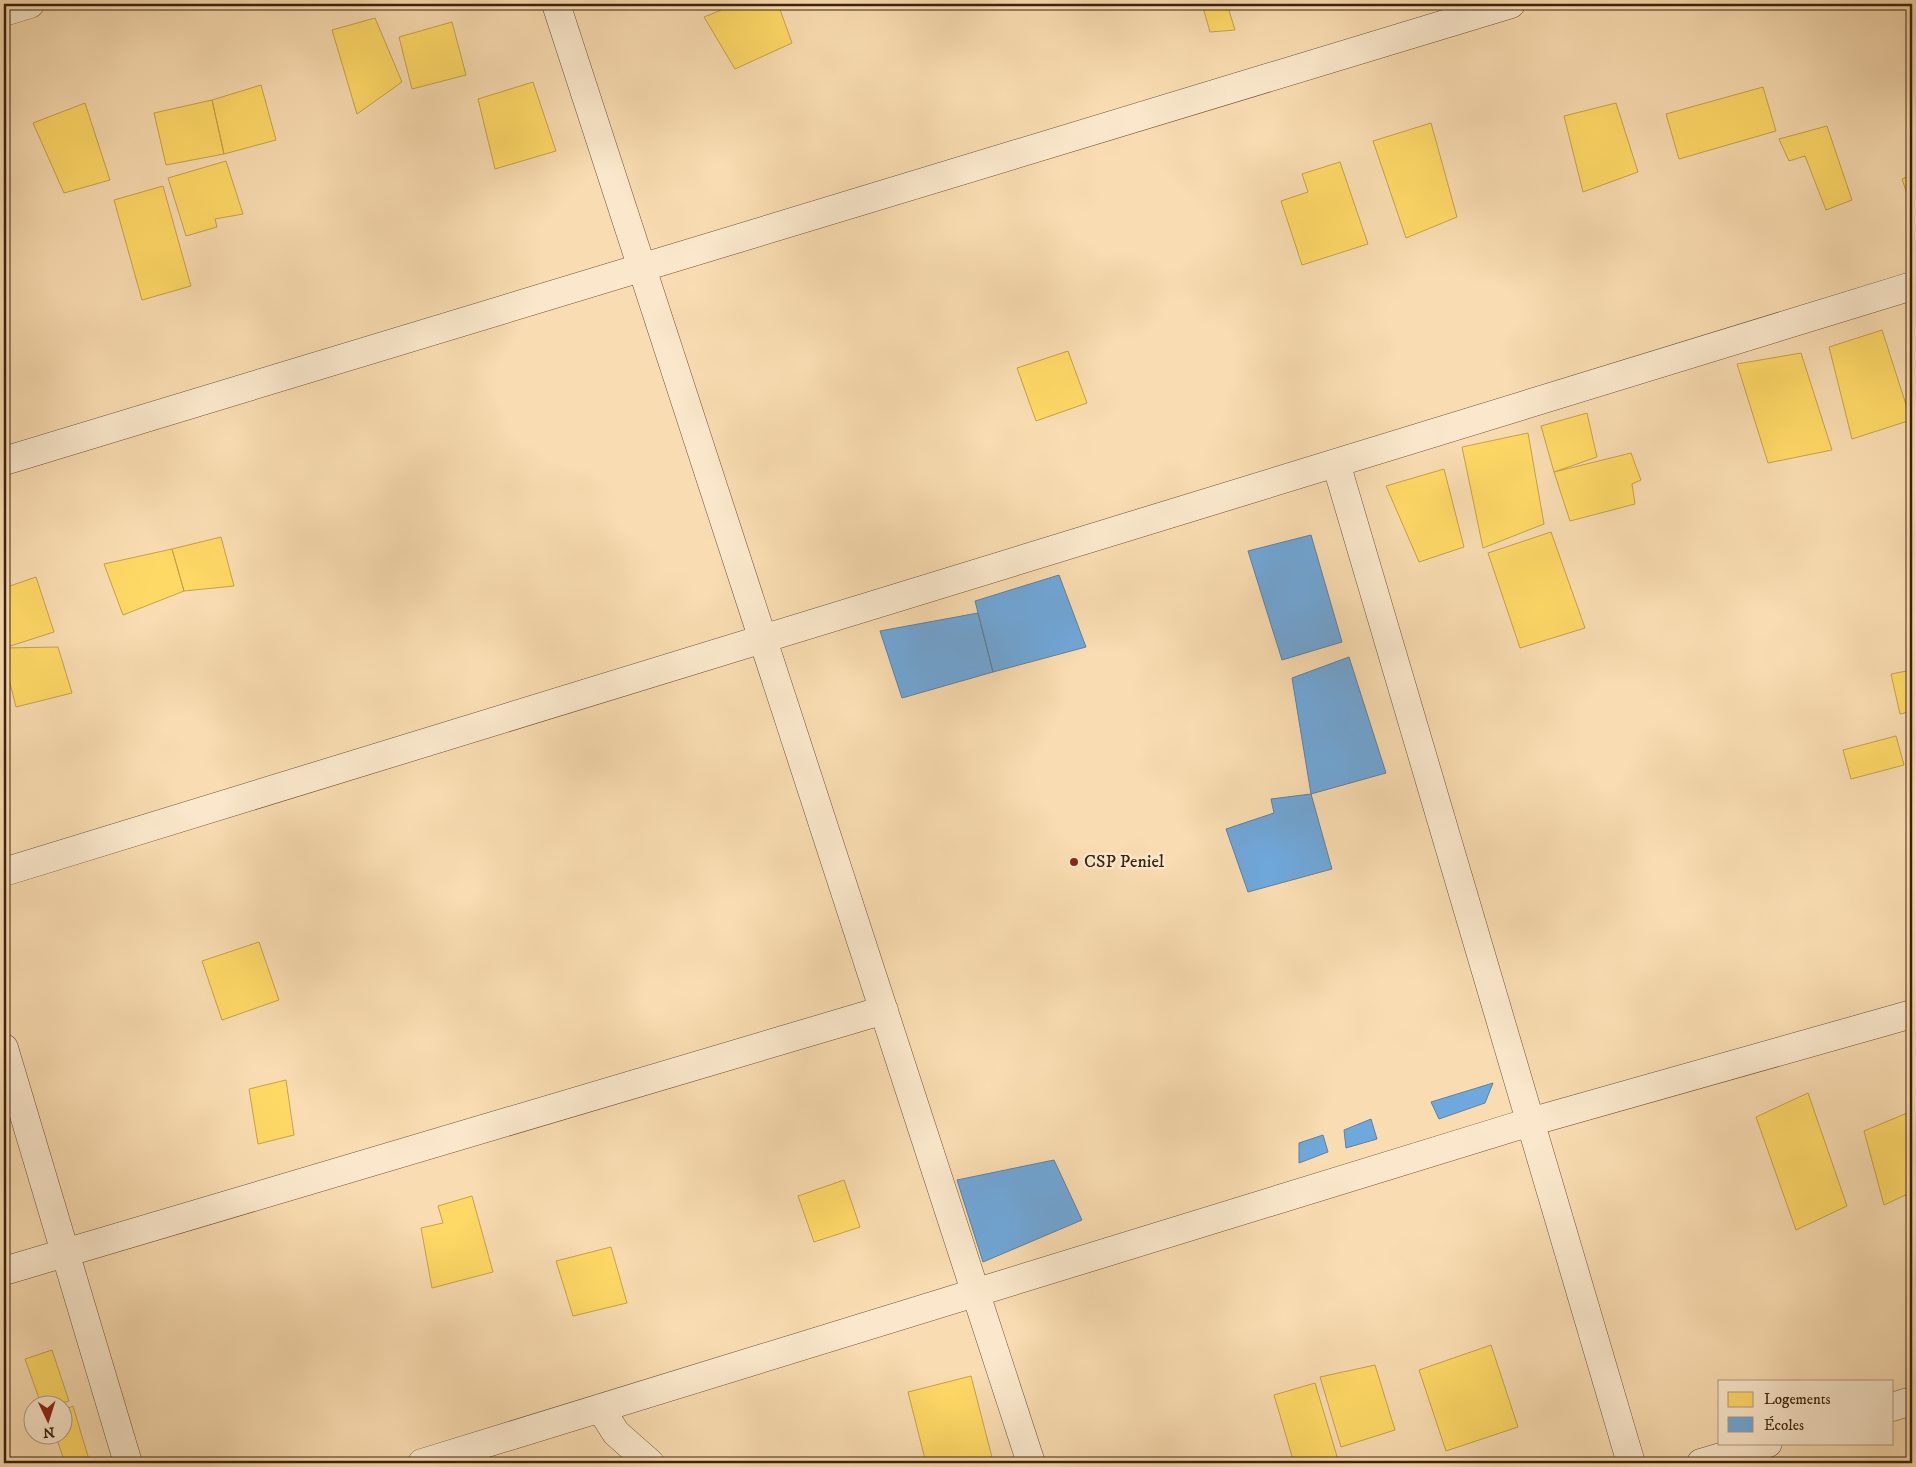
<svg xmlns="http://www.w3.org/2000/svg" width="1916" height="1467" viewBox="0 0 1916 1467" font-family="'IM FELL DW Pica',serif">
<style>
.homes{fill:#ffd966;stroke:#c5a24b}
.schools{fill:#6fa8dc;stroke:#60809e}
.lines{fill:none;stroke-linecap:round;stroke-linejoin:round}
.minor-casing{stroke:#6c5036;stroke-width:29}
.minor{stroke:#fbe8cc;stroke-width:28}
.poi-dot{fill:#8f2418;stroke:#fbe8cc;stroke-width:2}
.labels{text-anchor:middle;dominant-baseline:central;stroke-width:5;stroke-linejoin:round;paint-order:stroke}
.poi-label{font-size:18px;fill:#3d210d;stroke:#fbe8cc;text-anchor:start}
</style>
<rect width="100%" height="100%" fill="#f9dcb1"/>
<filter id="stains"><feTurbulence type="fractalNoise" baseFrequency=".004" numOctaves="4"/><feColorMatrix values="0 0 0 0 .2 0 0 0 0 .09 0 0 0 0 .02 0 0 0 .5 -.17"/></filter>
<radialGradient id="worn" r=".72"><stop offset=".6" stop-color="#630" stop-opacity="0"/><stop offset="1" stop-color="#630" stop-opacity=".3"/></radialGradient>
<path class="homes" d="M736,4H778L792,43L735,69L704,17Z
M1202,4H1227L1235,30L1210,32Z
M375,18L402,82L357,114L332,30Z
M452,22L466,75L412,89L399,37Z
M533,82L556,151L495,169L478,99Z
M261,85L276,140L224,154L212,100Z
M1763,87L1776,131L1679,159L1666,114Z
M212,100L224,154L166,165L154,113Z
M85,103L110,180L64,193L33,123Z
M1616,103L1638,172L1583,192L1564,116Z
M1431,123L1457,217L1406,238L1373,141Z
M1827,126L1852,200L1826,210L1805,156L1789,161L1779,139Z
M226,161L243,214L215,219L217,227L186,236L168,178Z
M1340,162L1368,244L1302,265L1281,201L1308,192L1302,174Z
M1912,175V209L1902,179Z
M163,186L191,286L142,300L114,200Z
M1882,330L1911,420L1852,439L1829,347Z
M1068,351L1087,403L1036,421L1017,368Z
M1801,353L1832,450L1768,463L1737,364Z
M1587,413L1597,457L1554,472L1541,426Z
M1528,433L1544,524L1483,548L1462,447Z
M1631,453L1641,480L1632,484L1635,504L1570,521L1554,472Z
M1444,469L1464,547L1419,562L1386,486Z
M1551,532L1585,628L1520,648L1488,553Z
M221,537L234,586L184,591L172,549Z
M172,549L184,591L123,615L104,564Z
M36,577L54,632L4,648V588Z
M58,647L72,693L16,707L4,659V648Z
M1912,670V711L1900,714L1891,674Z
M1896,736L1904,765L1851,779L1843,750Z
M259,942L279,1000L222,1020L202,961Z
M286,1080L294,1135L258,1144L249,1089Z
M1808,1093L1847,1206L1796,1230L1756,1117Z
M1912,1111V1192L1884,1205L1864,1131Z
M844,1180L860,1227L814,1242L798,1196Z
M472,1196L493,1272L432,1288L421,1228L443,1223L438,1206Z
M611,1247L627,1303L573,1316L556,1261Z
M1491,1345L1518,1427L1446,1451L1419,1370Z
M52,1350L69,1401L58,1404H41L25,1359Z
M1375,1365L1395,1430L1341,1447L1320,1377Z
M971,1376L993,1461L985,1463H926L908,1392Z
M1315,1383L1339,1463H1294L1274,1395Z
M73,1406L90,1463H65L55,1434H62V1411Z
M865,1458L866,1463H837Z"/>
<path class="schools" d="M1311,535L1342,642L1282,660L1248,551Z
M1059,575L1086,647L993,672L975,601Z
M978,613L993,672L902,698L880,631Z
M1349,657L1386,773L1311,794L1292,678Z
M1311,794L1332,869L1248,892L1226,829L1274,813L1271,799Z
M1493,1083L1485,1103L1439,1119L1431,1102Z
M1371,1119L1377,1139L1346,1148L1344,1130Z
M1323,1135L1328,1152L1299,1163V1143Z
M1054,1160L1082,1220L983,1262L957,1180Z"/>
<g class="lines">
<defs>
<path id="minor" d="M556,4L1031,1463
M4,12L30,4
M4,461L1511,4
M1336,463L1631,1463
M4,872L1912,286
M4,1048L128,1463
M4,1271L884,1010
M1892,1407L1912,1401
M600,1408L616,1433L650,1463
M422,1463L1530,1122L1912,1014
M1701,1463L1768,1443"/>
</defs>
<use href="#minor" class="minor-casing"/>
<use href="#minor" class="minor"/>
</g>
<circle class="poi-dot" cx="1074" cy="862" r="5"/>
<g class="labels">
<g class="poi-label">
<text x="1084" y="862">CSP Peniel</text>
</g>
</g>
<rect width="1916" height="1467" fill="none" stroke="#f9dcb1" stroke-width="20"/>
<rect x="5" y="5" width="1906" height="1457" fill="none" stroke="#3d210d" stroke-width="2.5"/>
<rect x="10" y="10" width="1896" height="1447" fill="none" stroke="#3d210d"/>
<rect x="1718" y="1380" width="175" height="65" fill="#fbe8cc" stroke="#af9880"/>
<rect x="1728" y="1392" width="25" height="15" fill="#ffd966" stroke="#af9880"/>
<text x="1764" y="1404" font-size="15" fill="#3d210d">Logements</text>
<rect x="1728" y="1417" width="25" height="15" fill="#6fa8dc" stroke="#af9880"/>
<text x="1764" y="1430" font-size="15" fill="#3d210d">Écoles</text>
<g transform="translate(48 1420) rotate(176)"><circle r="24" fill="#fbe8cc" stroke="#af9880"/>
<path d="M0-4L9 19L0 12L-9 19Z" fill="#8f2418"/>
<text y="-8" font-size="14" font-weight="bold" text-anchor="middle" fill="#3d210d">N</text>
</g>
<rect width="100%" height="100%" filter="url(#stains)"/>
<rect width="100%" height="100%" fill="url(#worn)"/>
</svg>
